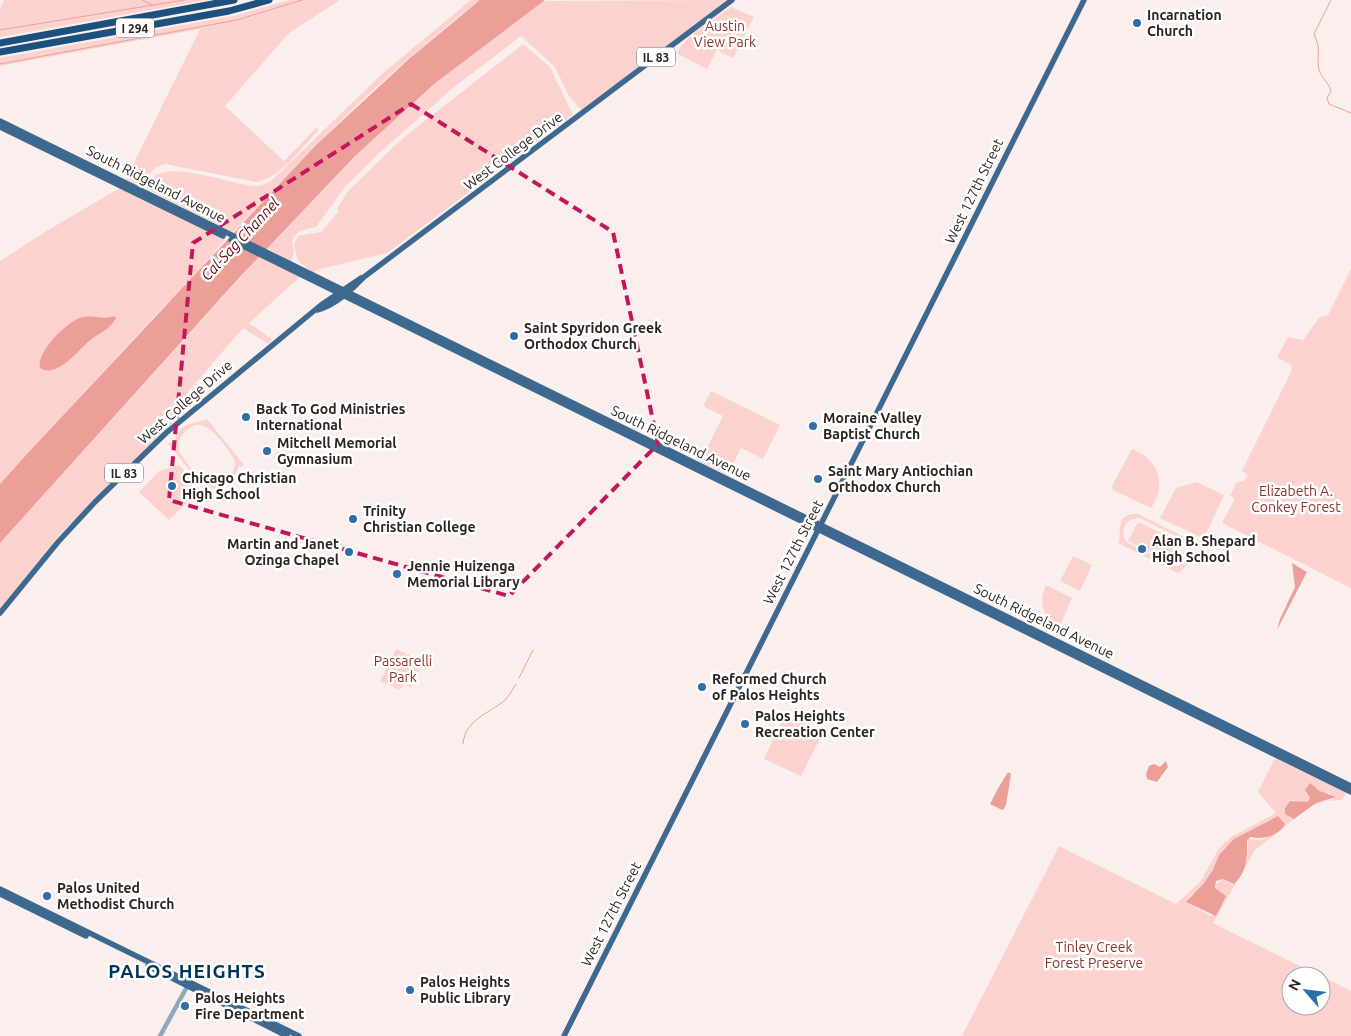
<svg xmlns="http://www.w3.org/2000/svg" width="1351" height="1036" viewBox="0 0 1351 1036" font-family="Ubuntu,sans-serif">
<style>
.green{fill:#fbd2ce;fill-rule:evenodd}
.water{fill:#ec9f98}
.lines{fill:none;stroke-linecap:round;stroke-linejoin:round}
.stream{stroke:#ec9f98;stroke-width:1}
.minor{stroke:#90a7be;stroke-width:4.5}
.major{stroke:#3d688f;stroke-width:5.5}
.highway{stroke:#1c517e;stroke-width:7}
.marked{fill:none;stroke:#c2185b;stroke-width:4;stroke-dasharray:10 6;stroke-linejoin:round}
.poi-dot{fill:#2f6ea5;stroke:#fff;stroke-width:2}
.labels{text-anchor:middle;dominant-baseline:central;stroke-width:5;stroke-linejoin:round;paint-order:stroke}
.shield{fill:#fff;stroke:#6d6564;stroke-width:1}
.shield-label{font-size:12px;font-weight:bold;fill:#2e2321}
.poi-label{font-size:14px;font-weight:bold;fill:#2e2321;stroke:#fff;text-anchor:start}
.park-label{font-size:14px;fill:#8b322f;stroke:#fff}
.street-label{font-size:14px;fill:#2e2321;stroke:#fff}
.water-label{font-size:15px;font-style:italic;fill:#62050c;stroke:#fff}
.district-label{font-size:19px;font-weight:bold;letter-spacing:1px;fill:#033357;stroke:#fff}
</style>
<rect width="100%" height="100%" fill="#fbefed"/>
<path class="green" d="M4,0H206L0,37V9Z
M290,0H340L289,33L225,106L284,161L317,127L318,131C301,148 281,178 256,182L165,164C152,167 148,176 140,186L126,179L200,29L0,66V58L233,16Z
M471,0H480C423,44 367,94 316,145C288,174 261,204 232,233L147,189C153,151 231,186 255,186C261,186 265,184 270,182L382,74Z
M728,0L581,110L569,96L555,67L521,36L453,88L377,155L345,187L316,227C305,230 299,229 292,240L294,253L291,262L267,248L355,156L409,105L470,54L543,1Z
M731,7L754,17L733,58L717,50L707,69L678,54C677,41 720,15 731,7Z
M523,44L550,67L573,115L387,253L316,270L314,273L298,261L294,245L298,236L321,232L339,211L337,208L349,190L403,138Z
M120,188L225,240L175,297L163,307L0,484V261L48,230Z
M259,257L300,277L249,323L272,339L268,344L243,328L175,407L181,415L60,534L0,609V543Z
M1351,269V588L1222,523L1235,499L1230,496L1237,482L1244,481L1248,475L1242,471L1291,372L1292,366L1277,357L1288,337L1303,340L1319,318L1328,315Z
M711,391L780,425L763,459L741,448L728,475L700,462L723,416L703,406Z
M207,419L244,465L241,467L239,465C236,478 227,486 214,489L201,484L168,444L171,442L174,445C179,420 192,426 207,419ZM195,425C211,422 226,447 234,459C236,466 234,472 229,477C209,498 189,467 179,451C176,438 184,430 195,425Z
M1132,449C1158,459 1168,484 1151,508L1113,490L1112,486Z
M179,465L200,490L169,520L139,492L159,471Z
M1196,482L1224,495L1205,536L1200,537L1160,518L1176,488Z
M1138,514L1190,540L1194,552L1191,562L1178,573L1118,543C1123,532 1113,513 1138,514ZM1140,518L1182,539L1188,545L1190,551L1186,562L1178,566L1171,565L1126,542C1119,530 1126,518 1140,518Z
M1138,522L1182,543L1172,563L1128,541Z
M1073,556L1092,565L1080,591L1060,581Z
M1046,585L1072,598L1059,628C1043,617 1038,603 1046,585Z
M396,649L424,662L411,687L404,684L400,690L380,681Z
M786,713L823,733L801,776L764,759Z
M1277,759L1346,792L1342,800L1327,801L1311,806L1255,850L1213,923L1320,976H1291V1006H1321V976L1351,991V1036H962L1059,846L1176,904L1200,882L1218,850L1224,843L1233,836L1276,813L1258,792L1274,760ZM1316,787L1323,793H1330L1334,799L1316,803L1294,819L1285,808L1291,800L1308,803L1310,798L1306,792ZM1269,820L1283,828L1262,840L1248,839L1247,862L1237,881L1232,884L1223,879L1215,884L1217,890L1225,895L1221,904L1211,916L1188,903L1189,897C1199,890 1207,881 1213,871C1217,864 1217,856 1223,849C1237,836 1255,832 1269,820Z"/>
<path class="water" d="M480,0H545L434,84L355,156L239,278L0,543V484L27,454L316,145L410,58Z
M114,316L116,318C110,330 99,333 89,341C79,350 56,379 40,368C36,352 68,320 83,317C94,315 103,320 114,316Z
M1292,563L1307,572L1277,630L1280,619L1295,587Z
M1166,761L1168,767L1157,782L1147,779L1146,774L1149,766L1154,764L1160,767Z
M1008,772L1011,774L1006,805L1004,809L1002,810L990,804C996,792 1001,783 1008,772Z
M1310,783L1320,791L1336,797L1316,803L1294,819L1285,814V808L1290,801L1308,802L1310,798L1305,790Z
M1278,816L1285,824C1279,836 1263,840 1251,837L1247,840C1247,857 1248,871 1234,884L1223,879L1216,881L1215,888L1226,896L1216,916L1186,902L1204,883L1213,870L1219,855L1227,846L1234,839Z"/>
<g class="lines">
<path class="stream" d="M142,0L153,5
M1331,0L1314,34C1322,51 1316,55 1319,70C1321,77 1329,83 1331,91L1327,98L1329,104L1351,113
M0,30L184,0
M0,64L237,20L302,0
M519,678L533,650
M463,744C465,719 489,714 505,700C509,696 513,689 516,684"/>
<path class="minor" d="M160,1036L188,985"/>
<path class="major" d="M0,121L1351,786
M0,127L223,236
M231,240L1351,792
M317,310C334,306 353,289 364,277L732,0
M0,613L58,542L95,502L166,433L321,305L361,278
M0,889L299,1036
M0,894L86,936
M148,966L287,1036
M564,1036L1084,0"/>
<path class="highway" d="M0,43L234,0
M0,52L229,11L269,0"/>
</g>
<path class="marked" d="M411,104L613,232L658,444L509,596L169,500L193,243Z"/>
<g class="poi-dot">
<circle cx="1137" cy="23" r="5"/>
<circle cx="514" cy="336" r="5"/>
<circle cx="246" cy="417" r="5"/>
<circle cx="813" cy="426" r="5"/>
<circle cx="267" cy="451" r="5"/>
<circle cx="818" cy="479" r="5"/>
<circle cx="172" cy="486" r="5"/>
<circle cx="353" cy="519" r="5"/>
<circle cx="1142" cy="549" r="5"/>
<circle cx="349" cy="552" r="5"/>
<circle cx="397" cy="574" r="5"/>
<circle cx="702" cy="687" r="5"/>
<circle cx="745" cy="724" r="5"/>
<circle cx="47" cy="896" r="5"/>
<circle cx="410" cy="990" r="5"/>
<circle cx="185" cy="1006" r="5"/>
</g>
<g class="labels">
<g class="shield">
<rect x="116" y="18.5" width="38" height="19" rx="4"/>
<rect x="637" y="47.5" width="38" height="19" rx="4"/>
<rect x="105" y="463.5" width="38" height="19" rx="4"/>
</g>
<g class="shield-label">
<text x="135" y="28">I 294</text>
<text x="656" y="57">IL 83</text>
<text x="124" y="473">IL 83</text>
</g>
<g class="poi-label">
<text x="1147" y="15">Incarnation<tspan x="1147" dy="16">Church</tspan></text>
<text x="524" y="328">Saint Spyridon Greek<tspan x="524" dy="16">Orthodox Church</tspan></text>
<text x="256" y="409">Back To God Ministries<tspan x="256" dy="16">International</tspan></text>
<text x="823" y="418">Moraine Valley<tspan x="823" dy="16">Baptist Church</tspan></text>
<text x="277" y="443">Mitchell Memorial<tspan x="277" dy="16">Gymnasium</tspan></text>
<text x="828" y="471">Saint Mary Antiochian<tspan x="828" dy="16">Orthodox Church</tspan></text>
<text x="182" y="478">Chicago Christian<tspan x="182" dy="16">High School</tspan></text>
<text x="363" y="511">Trinity<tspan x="363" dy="16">Christian College</tspan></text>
<text x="1152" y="541">Alan B. Shepard<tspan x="1152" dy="16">High School</tspan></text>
<text x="339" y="544" text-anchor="end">Martin and Janet<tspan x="339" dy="16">Ozinga Chapel</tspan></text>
<text x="407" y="566">Jennie Huizenga<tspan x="407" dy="16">Memorial Library</tspan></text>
<text x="712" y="679">Reformed Church<tspan x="712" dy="16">of Palos Heights</tspan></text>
<text x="755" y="716">Palos Heights<tspan x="755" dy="16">Recreation Center</tspan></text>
<text x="57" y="888">Palos United<tspan x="57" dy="16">Methodist Church</tspan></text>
<text x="420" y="982">Palos Heights<tspan x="420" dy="16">Public Library</tspan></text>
<text x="195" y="998">Palos Heights<tspan x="195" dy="16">Fire Department</tspan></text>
</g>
<g class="park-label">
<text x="725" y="26">Austin<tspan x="725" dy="16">View Park</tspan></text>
<text x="1296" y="491">Elizabeth A.<tspan x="1296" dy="16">Conkey Forest</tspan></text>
<text x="403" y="661">Passarelli<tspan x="403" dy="16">Park</tspan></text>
<text x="1094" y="947">Tinley Creek<tspan x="1094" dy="16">Forest Preserve</tspan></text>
</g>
<g class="street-label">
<text transform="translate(513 151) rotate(-37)">West College Drive</text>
<text transform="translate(156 184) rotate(27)">South Ridgeland Avenue</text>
<text transform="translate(974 191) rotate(-64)">West 127th Street</text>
<text transform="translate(185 402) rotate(-41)">West College Drive</text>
<text transform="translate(681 443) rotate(26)">South Ridgeland Avenue</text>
<text transform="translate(793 552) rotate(-63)">West 127th Street</text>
<text transform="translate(1044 621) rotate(26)">South Ridgeland Avenue</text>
<text transform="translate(611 914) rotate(-63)">West 127th Street</text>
</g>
<g class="water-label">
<text transform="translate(240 239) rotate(-47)">Cal-Sag Channel</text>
</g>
<g class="district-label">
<text x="187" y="971">PALOS HEIGHTS</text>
</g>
</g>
<g transform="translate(1306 991) rotate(298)"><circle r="24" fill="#ffffff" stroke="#aba7a6"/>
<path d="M0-4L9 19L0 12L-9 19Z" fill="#2f6ea5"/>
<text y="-8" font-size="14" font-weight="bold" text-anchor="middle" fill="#2e2321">N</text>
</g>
</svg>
